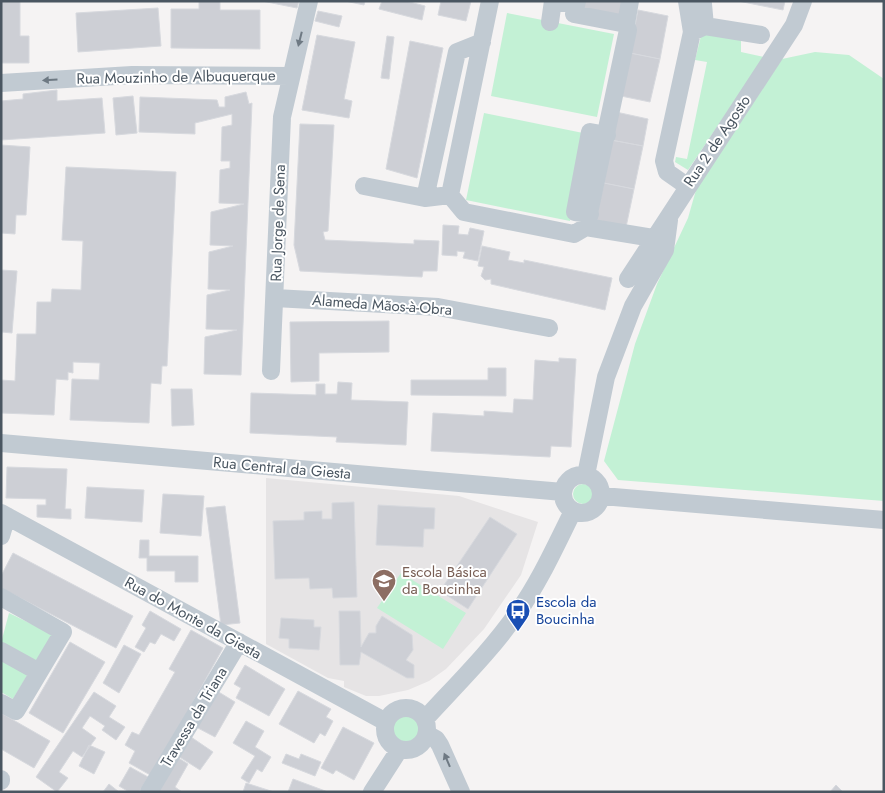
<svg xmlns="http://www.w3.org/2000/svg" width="885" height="793" viewBox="0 0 885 793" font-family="Jost,sans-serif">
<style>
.education{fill:#e6e4e5}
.green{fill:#c3f1d5}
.building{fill:#cdcfd5;stroke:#d7d9de}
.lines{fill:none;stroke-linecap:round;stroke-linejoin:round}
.minor{stroke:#c1cad2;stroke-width:18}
.oneway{fill:#6e7983}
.labels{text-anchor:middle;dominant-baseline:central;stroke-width:4;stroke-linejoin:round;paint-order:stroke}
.street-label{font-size:15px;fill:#4a5661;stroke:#fff}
.education-label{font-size:15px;fill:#785e54;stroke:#fff;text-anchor:start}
.transit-label{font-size:15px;fill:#164399;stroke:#fff;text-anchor:start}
</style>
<rect width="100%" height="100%" fill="#f5f3f3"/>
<path class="education" d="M266,478L459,496L538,522L521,575L484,629L446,669L429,681L408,690L379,696H366L344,687V681L328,678L266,644Z"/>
<path class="green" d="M507,13L614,34L597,117L491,96Z
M706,32L741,39V52L764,57L688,170L675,162L676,157L687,159L707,62L695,60L701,36Z
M815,52L849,55L884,79V501L618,480L604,461L635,344L657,284L688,218L696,190L782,59Z
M484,113L588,134L570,221L466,200Z
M573 494a10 10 0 1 1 20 0a10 10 0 1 1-20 0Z
M401,573L466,613L443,649L377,608Z
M9,613L54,635L36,663L1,643Z
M1,658L28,674L13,699L1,692Z
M391 729a15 15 0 1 1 30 0a15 15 0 1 1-30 0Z"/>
<path class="building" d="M1,1H20V36H29V63H1Z
M199,1H220V10H260V49L171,48V9H199Z
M262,1H299L297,8Z
M345,1H365L364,5Z
M382,1H406L425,6L422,20L379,9Z
M441,1H471L466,21L438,15Z
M578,1H624L621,19L577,9Z
M738,1H785L783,10Z
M158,8L161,46L78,52L76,13Z
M638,10L668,16L660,59L630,53Z
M318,11L342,16L339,27L315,21Z
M317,35L355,42L344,99L352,101L349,118L302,110Z
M387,36L394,37L389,79L381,78Z
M410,41L443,48L417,178L386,169Z
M630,53L660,59L650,102L621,96Z
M57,90V101L102,98L105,133L1,140V101L23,99V94Z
M246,92L249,104L252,103L241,375L204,374L205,337L237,330L206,329L207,295L230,290L208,289L209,252L233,246L210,245L211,212L244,204L219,203L220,170L230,168V161H221L222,127L232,125V114L195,123V134L139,132L140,97L217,100L219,107H225V97Z
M133,96L137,133L116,135L113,98Z
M616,112L648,119L643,146L611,140Z
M300,124L334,125L328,231L323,232L325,240L414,244V240L439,241L437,271H423L422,277L300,271L294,245Z
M611,140L643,146L634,189L604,183Z
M1,145L30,147L26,215H16L15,234L1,233Z
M66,167L176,172L167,366H162L161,384L151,383L149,423L70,420L72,379L99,380L100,363L73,362V373L68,372V380L56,379L54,415L1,413V380L15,381L17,334H36L37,302H51L52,289L81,290L83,241L62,240Z
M604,183L634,189L625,232L594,226Z
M443,225L459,226L458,234L468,235L470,228L484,231L478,261L463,258L465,252L457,251V256L442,255Z
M482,246L510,252L508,260L524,263V260L612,278L605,310L491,284V279L485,280L481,276L484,267L478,266Z
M1,270L17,271L12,333L2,332L1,338Z
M389,321V352L319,353V381L291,382L290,322Z
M559,358L576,359L571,447L551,446L550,457L431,451L433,413L484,416V411L513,413L514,399L533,400L535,360L559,362Z
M488,368H506V396L411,395V380H488Z
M338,382L352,383L351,400L408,402L406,445L336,442L337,437L250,433L251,393L316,395V384H325V394H337Z
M171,389H192L194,425L172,426Z
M7,467L67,469L65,509H71V519L37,517V505H46V499L6,498Z
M87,487L144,490L142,522L85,518Z
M163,494L204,496L201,536L160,533Z
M354,502L357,597L333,598L332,588L310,589L309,578L275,579L273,521L304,520V512L322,511V519H332V503Z
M378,505L435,508L434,529H424L423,547L376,545Z
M225,506L240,623L221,625L206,508Z
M490,517L517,534L468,609L440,591Z
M140,540H149V556H198V582H175V571H147V558H139Z
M13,553L133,616L116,648L1,588V576Z
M150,611L181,629L174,641L161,634L155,644L150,642L144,652L135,647L146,628L142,625Z
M339,611H360L361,647L369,633H376V626L382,616L412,635L413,650L406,660L414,665V678H407L361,652L359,665H340Z
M281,618L314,620V627H321L319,650L289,648V639L279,638Z
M191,630L223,648L152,776L129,763L135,751L125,745L132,732L139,735L175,672L169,669Z
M70,642L105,662L63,733L29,713Z
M124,645L141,654L119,693L103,683Z
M245,665L285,689L269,716L236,698L241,688L234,684Z
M217,691L235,702L215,737L196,727Z
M298,691L331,709L326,717L333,721L325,736L320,733L314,743L279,724Z
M94,692L116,706L109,717L125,727L116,740L102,730L105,726L90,716L82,728L96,738L82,757L73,751L59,772L68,778L57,792L36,777Z
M1,713L50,741L34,768L1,749Z
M246,721L264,731L255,747L271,757L262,772L257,769L249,783L241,778L255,756L233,743Z
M343,727L374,743L354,780L336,770L333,774L321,768Z
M191,737L213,752L200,770L178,756Z
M89,745L105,752L94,774L79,766Z
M286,754L299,759L301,754L321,762L315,776L282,763Z
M177,757L188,764L175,787L182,792H157Z
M130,767L148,777L139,792H129L119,786Z
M293,779L328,792H288Z
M246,783L274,792H243Z
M109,784L119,792H103Z
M836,785L843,792H830Z"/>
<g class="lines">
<path class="minor" d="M554,1L576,5
M577,1L574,14L626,24L630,1
M687,1L692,32
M692,1L703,4L705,26
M550,22L553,1
M1,83L132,75L291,76
M364,186L425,198L450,195L490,1
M687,186L667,172L664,161L692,32L705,26L761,35
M450,195L464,212L574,234L586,227L628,30L626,24
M425,198L457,52L482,42
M590,214L575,212L590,132L607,135
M586,227L653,238
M628,279L794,25L803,1
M275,298L438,307L549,328
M271,371L282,117L309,1
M1,443L563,492
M563 494a19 19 0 1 1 38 0a19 19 0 1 1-38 0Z
M586,475L606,377L633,306L665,250L669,220
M602,496L884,520
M1,513L386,722
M1,536L7,516
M1,597L63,632L16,711L1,703
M1,651L39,672
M385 729a21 21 0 1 1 42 0a21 21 0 1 1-42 0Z
M425,719C456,685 491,651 518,612C540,581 556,545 573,511
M427,734L436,739L440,745L461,792
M1,779V781
M149,792L239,642
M372,792L399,750"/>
</g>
<defs><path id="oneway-solid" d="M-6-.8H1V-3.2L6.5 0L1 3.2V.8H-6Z" transform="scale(1.25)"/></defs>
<g class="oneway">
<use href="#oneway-solid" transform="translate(300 39) rotate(104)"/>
<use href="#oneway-solid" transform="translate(50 80) rotate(177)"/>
<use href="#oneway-solid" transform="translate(447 760) rotate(-113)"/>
</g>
<defs>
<symbol id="school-pin" viewBox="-11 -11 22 30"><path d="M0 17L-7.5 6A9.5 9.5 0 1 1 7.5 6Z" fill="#8d6e63" stroke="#fff"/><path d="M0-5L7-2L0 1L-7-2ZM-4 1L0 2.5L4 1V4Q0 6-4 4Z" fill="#fff"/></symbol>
<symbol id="bus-pin" viewBox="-11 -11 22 30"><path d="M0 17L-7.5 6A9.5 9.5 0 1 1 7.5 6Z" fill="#1a4fb4" stroke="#fff"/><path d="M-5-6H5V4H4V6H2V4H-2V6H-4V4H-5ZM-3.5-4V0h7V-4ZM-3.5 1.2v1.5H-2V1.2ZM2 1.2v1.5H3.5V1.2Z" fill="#fff"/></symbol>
</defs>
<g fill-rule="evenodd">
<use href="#school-pin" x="370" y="567" width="28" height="38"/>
<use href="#bus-pin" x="504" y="597" width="28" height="38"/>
</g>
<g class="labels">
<g class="street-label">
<text transform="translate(176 77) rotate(-1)">Rua Mouzinho de Albuquerque</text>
<text transform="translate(717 141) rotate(-56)">Rua 2 de Agosto</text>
<text transform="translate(278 223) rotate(-88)">Rua Jorge de Sena</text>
<text transform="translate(382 305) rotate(4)">Alameda Mãos-à-Obra</text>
<text transform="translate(282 468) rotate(5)">Rua Central da Giesta</text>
<text transform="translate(193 618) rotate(29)">Rua do Monte da Giesta</text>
<text transform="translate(194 717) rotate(-59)">Travessa da Triana</text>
</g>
<g class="education-label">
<text x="402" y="572">Escola Básica<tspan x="402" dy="17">da Boucinha</tspan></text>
</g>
<g class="transit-label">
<text x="536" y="602">Escola da<tspan x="536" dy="17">Boucinha</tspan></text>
</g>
</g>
<rect width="885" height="793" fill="none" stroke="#4a5661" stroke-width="5"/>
</svg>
